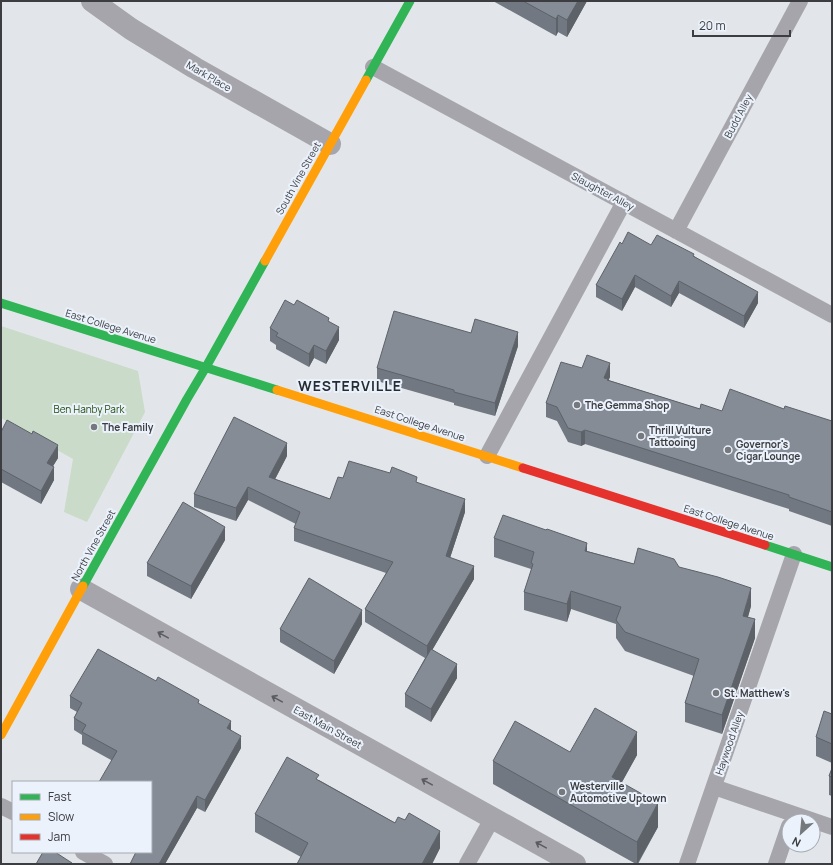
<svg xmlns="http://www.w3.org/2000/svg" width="833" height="865" viewBox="0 0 833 865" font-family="Manrope,sans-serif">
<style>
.green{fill:#cadbc9}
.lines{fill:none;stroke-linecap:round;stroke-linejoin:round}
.lane{stroke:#a6a5ac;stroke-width:16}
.street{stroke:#a6a5ac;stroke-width:22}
.fast{stroke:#30b455;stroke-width:9}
.slow{stroke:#ff9f0a;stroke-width:9}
.jam{stroke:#e5322d;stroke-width:9}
.wall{fill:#727881}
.shaded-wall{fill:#5d6269}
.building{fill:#858c96;stroke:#5d6269}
.oneway{stroke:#5b5c61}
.poi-dot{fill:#75787c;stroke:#ebf2fb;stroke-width:1.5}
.labels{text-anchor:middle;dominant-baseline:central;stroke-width:4;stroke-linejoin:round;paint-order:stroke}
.street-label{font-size:10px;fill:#3b3d41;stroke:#ebf2fb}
.poi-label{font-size:10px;font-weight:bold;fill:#3b3d41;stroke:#ebf2fb;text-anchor:start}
.park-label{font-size:10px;fill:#214e0e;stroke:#ebf2fb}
.district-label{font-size:14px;font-weight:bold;letter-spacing:1px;fill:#272c33;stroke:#ebf2fb}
</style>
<rect width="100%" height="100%" fill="#e2e6ea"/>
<path class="green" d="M1,326L138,371L145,412L87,522L64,512L73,459L1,418Z"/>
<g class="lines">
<path class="lane" d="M373,67L832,315
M676,231L800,1
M487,456L624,202
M714,787L832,827
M1,806L13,812
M83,852L105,864
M467,864L492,819
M687,864L794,554
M776,864L789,826"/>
<path class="street" d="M92,1L131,29L195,68L330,144
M81,589L575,864"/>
<path class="fast" d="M366,80L410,1
M1,303L277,390
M765,545L832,567
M83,586L187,399L206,367L265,261"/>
<path class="slow" d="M265,261L366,80
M277,390L523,468
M1,735L83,586"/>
<path class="jam" d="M523,468L765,545"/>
</g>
<path class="wall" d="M493,1H587L567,37L558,32L556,36Z
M622,244L651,245L694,256L758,303L744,328L679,293L671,307L635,287L622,311L596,297V285Z
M329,322L339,340L326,364L314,358L309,367L276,349V345L270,341V328Z
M518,346L495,416L454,405V403L377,381V368Z
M582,368L610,377L608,380L700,409L722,411L784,409L832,421V526L789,511V509L585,444L581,446L568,442L557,421L546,417V403Z
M1,432L58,458L53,466L54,480L41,504L1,482Z
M287,456L275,479L330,499L343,478L417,482L465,512L450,558L474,579L432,650L457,678L431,722L405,707V694L425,658L365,622V609L386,573L294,541V528L296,524L248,500L236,521L194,507V494Z
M494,538L587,551L634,564L679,567L751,606L748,617L755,638L722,734L685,722V703L694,676L625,651L616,638V624L571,609L567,622L524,610V592L531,571V569L494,557Z
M225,540L191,599L147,576V563Z
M362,624L334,674L280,642V629Z
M70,696L199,704L231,730L241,748L205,812L197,808L165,864H130L151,852V782L82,744V735L74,730V718L77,712L70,708Z
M832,714V763L816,756V737Z
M570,752L637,755L622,782L658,827L638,864H636L493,784V761Z
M832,768V796L829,795V776Z
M319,780L440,848L432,864H297L301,857L255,832V814Z"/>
<path class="shaded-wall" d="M578,1H587L567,37V20Z
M558,15V32L556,36V19Z
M635,275V287L622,311V299Z
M679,281V293L671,307V296Z
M758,292V303L744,328V316Z
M339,327V340L326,364V351Z
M518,332V346L495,416V403Z
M314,345V358L309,367V354Z
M610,363V377L608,382L604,378Z
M585,430V444L581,446V432Z
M287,443V456L269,491V477Z
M58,445V458L47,476V463Z
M54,467V480L41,504V491Z
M248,487V500L236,521V508Z
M465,499V512L446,570V556Z
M225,527V540L191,599V586Z
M587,543V561L585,551Z
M474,566V579L427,659V646Z
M751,588V606L743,634V616Z
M571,591V609L567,622V604Z
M362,610V624L334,674V661Z
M755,619V638L722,734V715Z
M457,664V678L431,722V709Z
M231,721V733L227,728Z
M637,732V755L612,800V777Z
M241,736V748L205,812V800Z
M197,796V808L165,864H159Z
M658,803V827L637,864V842Z
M440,831V848L432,864H422Z"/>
<path class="building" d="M523,1H578L567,20L558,15L556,19Z
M628,232L651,245L657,235L694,254L693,256L758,292L744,316L679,281L671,296L635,275L622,299L596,285L620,242L622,244Z
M285,300L294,305L297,300L329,318L328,321L339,327L326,351L314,345L309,354L276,336L278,333L270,328Z
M394,311L471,333L475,319L518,332L495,403L454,392V390L377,368Z
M587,355L610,363L604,378L608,379L607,380L700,409L701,404L722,411L730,389L784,409L785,406L832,421V512L789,497V495L585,430L581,432L568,428L557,407L546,403L561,362L582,368Z
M234,417L287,443L269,477L330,499L338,477L343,478L349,461L390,473L392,467L417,477L416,482L465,499L446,556L474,566L427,646L365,609L393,562L294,528L300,512L248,487L236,508L194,494Z
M7,420L32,434L33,431L58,445L47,463L54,467L41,491L1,469V432Z
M183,502L225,527L191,586L147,563Z
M503,515L546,530L547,529L587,543L585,551L634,564L638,548L674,559L679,567L718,577L751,588L743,616L755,619L722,715L685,703L699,659L625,632L616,620L621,607L571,591L567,604L524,592L533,564L531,563L534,552L494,538Z
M309,578L362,610L334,661L280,629Z
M98,649L156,681L158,677L199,700L198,703L231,721L227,728L241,736L205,800L197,796L159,864H130L136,852H151V782H99L117,751L82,732L86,725L74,718L82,703L70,696Z
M431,649L457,664L431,709L405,694Z
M595,708L637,732L612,777L658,803L637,842L493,761L515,721L570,752Z
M824,711L832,714V744L816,737Z
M287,757L319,775L316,779L395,823L398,817L405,820L409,813L440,831L422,864H297L308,843L255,814Z
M832,768V777L829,776Z
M43,852H55L72,863V864H36Z"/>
<defs><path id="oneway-shaft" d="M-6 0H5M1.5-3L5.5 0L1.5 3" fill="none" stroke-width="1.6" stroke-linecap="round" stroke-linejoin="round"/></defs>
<g class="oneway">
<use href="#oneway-shaft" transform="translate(163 635) rotate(-151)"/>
<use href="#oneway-shaft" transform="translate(277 699) rotate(-151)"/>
<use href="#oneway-shaft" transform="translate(427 782) rotate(-151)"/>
<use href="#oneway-shaft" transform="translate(541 845) rotate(-151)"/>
</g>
<g class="poi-dot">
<circle cx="577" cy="405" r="4"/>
<circle cx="94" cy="427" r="4"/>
<circle cx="641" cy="436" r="4"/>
<circle cx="728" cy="450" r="4"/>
<circle cx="716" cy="693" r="4"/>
<circle cx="562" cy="792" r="4"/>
</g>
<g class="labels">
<g class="street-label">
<text transform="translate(209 76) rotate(30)">Mark Place</text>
<text transform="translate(738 116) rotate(-62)">Budd Alley</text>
<text transform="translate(298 178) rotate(-61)">South Vine Street</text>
<text transform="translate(603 191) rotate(28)">Slaughter Alley</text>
<text transform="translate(111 326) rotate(17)">East College Avenue</text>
<text transform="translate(420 423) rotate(18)">East College Avenue</text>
<text transform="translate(729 522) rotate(18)">East College Avenue</text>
<text transform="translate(93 545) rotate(-61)">North Vine Street</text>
<text transform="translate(328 727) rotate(29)">East Main Street</text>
<text transform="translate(729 743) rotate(-71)">Haywood Alley</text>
</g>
<g class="poi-label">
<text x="585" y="405">The Gemma Shop</text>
<text x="102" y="427">The Family</text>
<text x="649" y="430">Thrill Vulture<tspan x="649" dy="12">Tattooing</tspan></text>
<text x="736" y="444">Governor's<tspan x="736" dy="12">Cigar Lounge</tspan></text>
<text x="724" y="693">St. Matthew's</text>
<text x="570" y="786">Westerville<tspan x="570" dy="12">Automotive Uptown</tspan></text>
</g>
<g class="park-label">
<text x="89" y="409">Ben Hanby Park</text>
</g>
<g class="district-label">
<text x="350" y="385">WESTERVILLE</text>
</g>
</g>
<rect width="833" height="865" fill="none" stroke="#3b3d41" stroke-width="4"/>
<rect x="12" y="781" width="140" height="72" fill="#ebf2fb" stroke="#a5aab1"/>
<rect x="20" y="794" width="20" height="6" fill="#30b455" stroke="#a5aab1"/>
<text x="48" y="801" font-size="12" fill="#3b3d41">Fast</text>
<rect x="20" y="814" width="20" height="6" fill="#ff9f0a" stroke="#a5aab1"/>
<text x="48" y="821" font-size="12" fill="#3b3d41">Slow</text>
<rect x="20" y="834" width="20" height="6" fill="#e5322d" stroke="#a5aab1"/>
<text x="48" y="841" font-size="12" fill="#3b3d41">Jam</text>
<g transform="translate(801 833) rotate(207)"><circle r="19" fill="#ebf2fb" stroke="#a5aab1"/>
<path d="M0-3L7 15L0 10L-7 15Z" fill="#75787c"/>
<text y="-6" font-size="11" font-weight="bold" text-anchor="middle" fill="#3b3d41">N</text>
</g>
<path d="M693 30v6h97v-6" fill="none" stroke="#3b3d41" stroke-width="2"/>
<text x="699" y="30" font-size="12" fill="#3b3d41" stroke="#ebf2fb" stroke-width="3" paint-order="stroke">20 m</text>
</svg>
